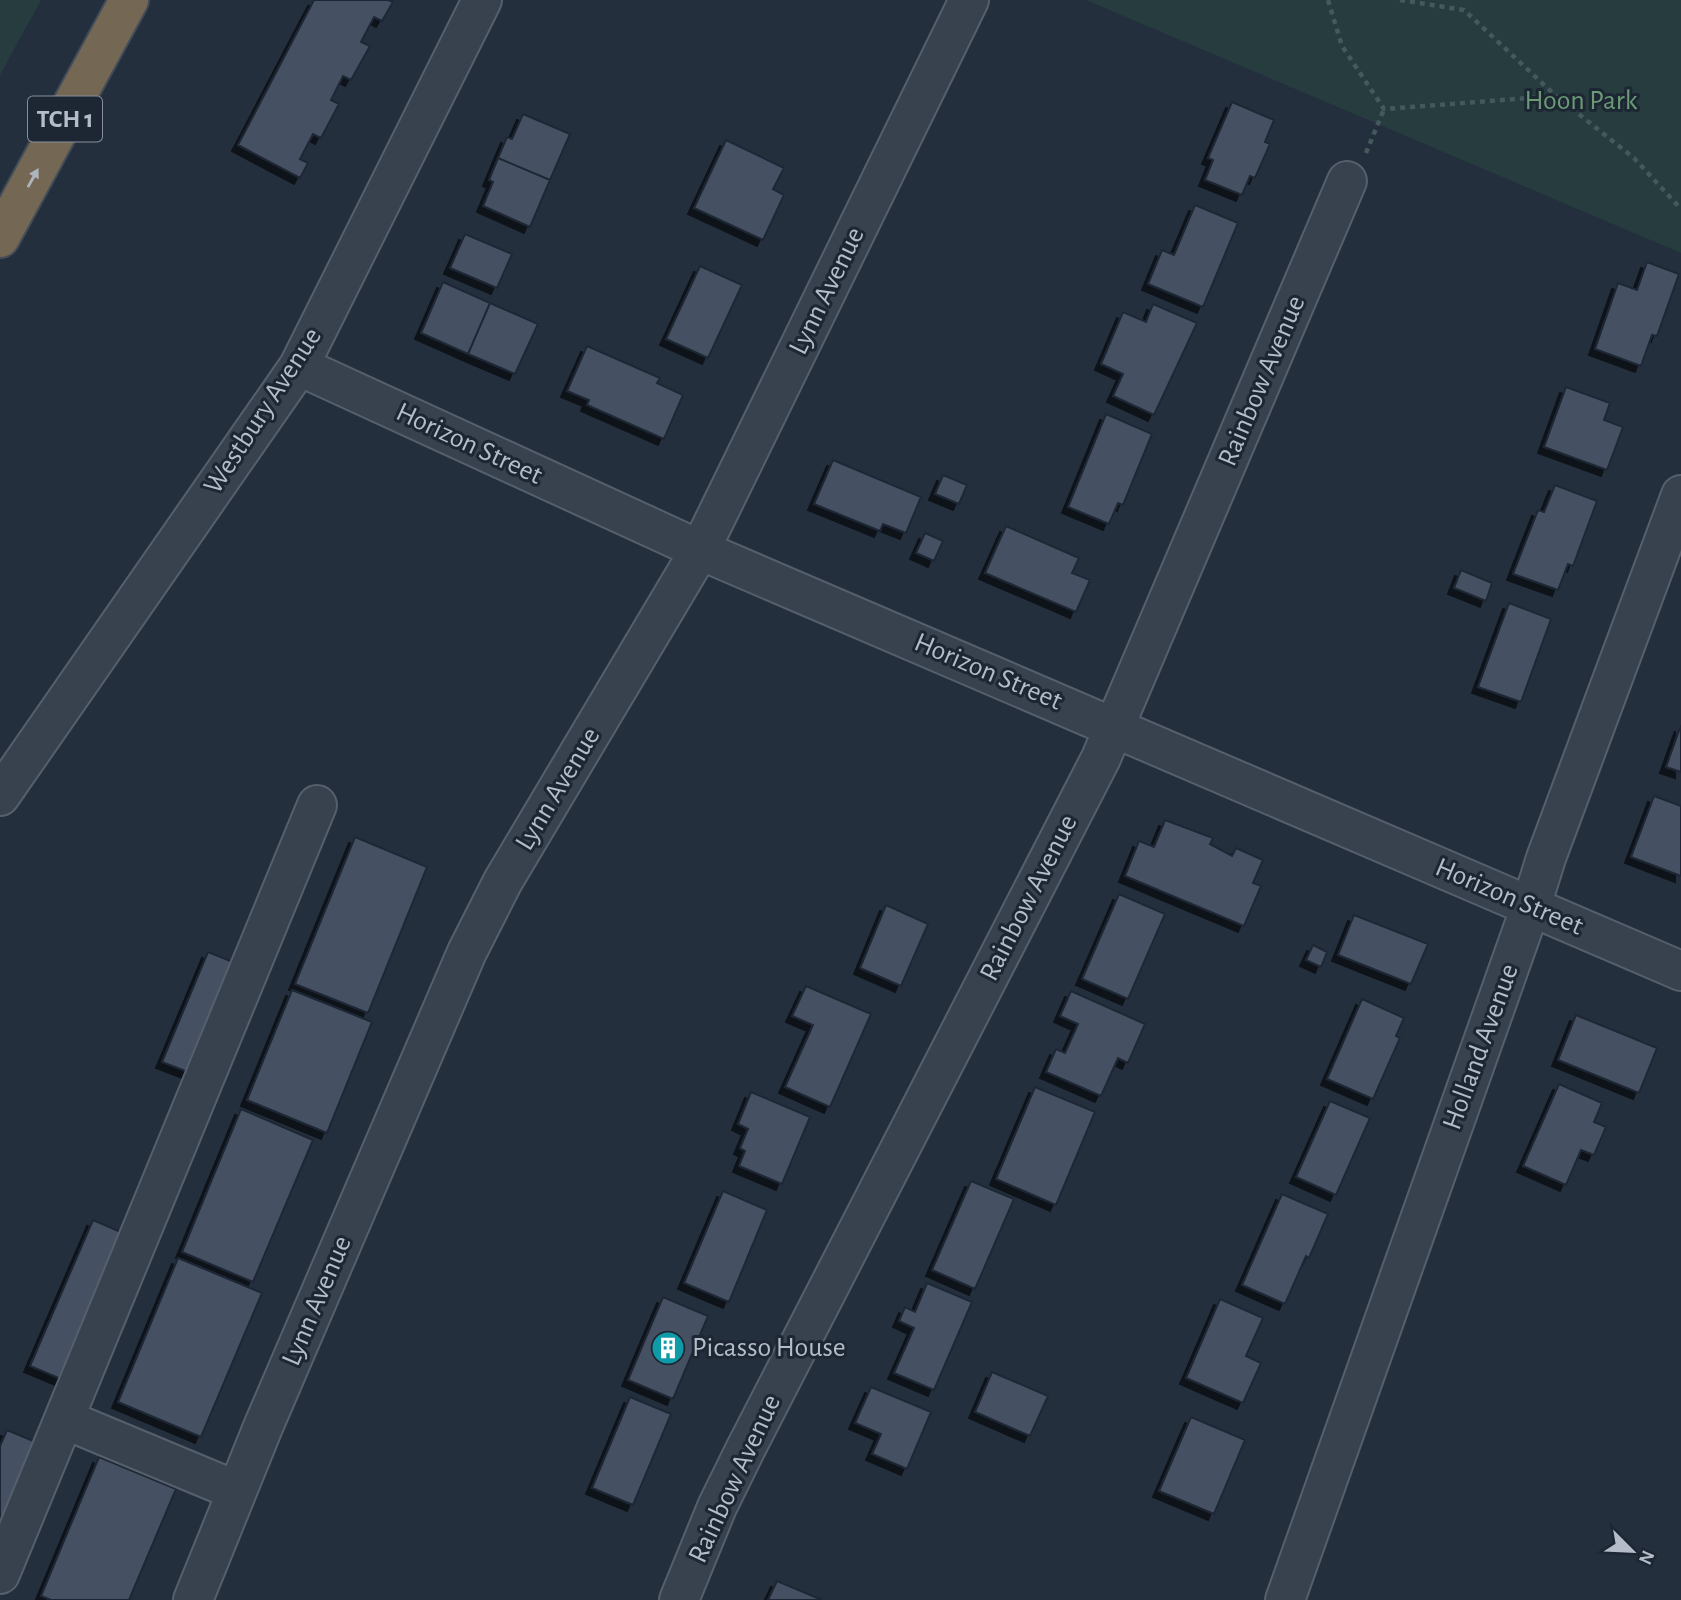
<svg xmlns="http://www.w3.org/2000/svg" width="1681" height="1600" viewBox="0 0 1681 1600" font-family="'Alegreya Sans',sans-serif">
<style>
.green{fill:#263c3f}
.building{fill:#455162;stroke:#1f2835;stroke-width:2;filter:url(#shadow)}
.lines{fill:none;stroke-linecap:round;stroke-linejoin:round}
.minor-casing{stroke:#565f6c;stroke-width:42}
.highway-casing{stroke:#434c59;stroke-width:42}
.path{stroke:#44595c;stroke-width:4.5;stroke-dasharray:5 5;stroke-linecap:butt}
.minor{stroke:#38414e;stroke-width:38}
.highway{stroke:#746855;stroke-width:38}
.oneway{fill:#aeb4bd}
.labels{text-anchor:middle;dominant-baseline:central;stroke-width:6;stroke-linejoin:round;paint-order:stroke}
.shield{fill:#1d2633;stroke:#878f9c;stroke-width:2}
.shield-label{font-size:26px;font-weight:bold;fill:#b4bcc9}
.park-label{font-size:28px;fill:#6b9a76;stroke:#1d2633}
.street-label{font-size:28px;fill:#b4bcc9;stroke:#1d2633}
.poi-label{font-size:28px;fill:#b4bcc9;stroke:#1d2633;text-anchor:start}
</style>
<defs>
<filter id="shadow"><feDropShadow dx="-6" dy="6" stdDeviation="0" flood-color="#0009"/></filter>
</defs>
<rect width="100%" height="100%" fill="#242f3e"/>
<path class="green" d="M0,0H41L0,75Z
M1086,0H1681V253Z"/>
<path class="building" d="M314,0H388L393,2L382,21L374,17L361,42L370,46L351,80L343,76L331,100L339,104L321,138L313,134L300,159L308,163L300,178L238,145Z
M1232,102L1274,120L1265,142L1270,144L1255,178L1250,176L1242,195L1205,180L1213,160L1208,158Z
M523,114L570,134L550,180L498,158L507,137L512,139Z
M726,140L784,168L773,189L784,195L763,240L694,208Z
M498,158L550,180L530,227L483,206L493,182L489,180Z
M1195,205L1238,223L1203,307L1148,284L1162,250L1174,255Z
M465,234L512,254L497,288L450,268Z
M1647,262L1679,274L1657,336L1652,335L1641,366L1595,349L1618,283L1637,290Z
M700,266L742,285L708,358L666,339Z
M443,282L490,303L468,354L421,333Z
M490,303L538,324L515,374L468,354Z
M1153,304L1197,323L1154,415L1113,396L1123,374L1101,364L1123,312L1146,322Z
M587,346L660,378L657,383L683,395L664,439L587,405L589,400L567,391Z
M1566,387L1610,403L1604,420L1623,427L1607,470L1544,447Z
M1106,414L1152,434L1123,505L1118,503L1109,524L1068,507Z
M833,460L921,497L906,533L883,524L880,531L814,504Z
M943,475L967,485L959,504L935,494Z
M1555,485L1597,501L1573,566L1568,564L1558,590L1513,574L1538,510L1544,512Z
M1006,526L1079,558L1072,573L1090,580L1076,612L985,573Z
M925,533L943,541L934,561L916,553Z
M1461,570L1492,583L1486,601L1454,588Z
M1509,603L1551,619L1521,702L1478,687Z
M1681,725V772L1666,767Z
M1654,796L1681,806V876L1631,857Z
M1165,820L1213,838L1210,844L1232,856L1236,848L1263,860L1253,883L1261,886L1244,926L1125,876L1139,841L1154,847Z
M355,837L427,867L368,1013L295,984Z
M1119,894L1165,914L1128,999L1082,979Z
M886,905L928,924L901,986L860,968Z
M1354,915L1428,944L1411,984L1338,955Z
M1313,945L1327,952L1321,967L1306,960Z
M208,952L233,962L188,1072L162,1062Z
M806,986L871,1014L830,1107L785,1087L813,1025L792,1016Z
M292,990L372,1022L327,1133L247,1100Z
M1071,991L1145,1024L1128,1063L1118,1058L1101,1096L1046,1072L1056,1049L1065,1053L1078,1024L1060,1016Z
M1362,999L1404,1018L1396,1036L1400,1038L1373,1099L1327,1079Z
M1576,1015L1657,1048L1639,1093L1558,1060Z
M1559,1084L1602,1103L1594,1122L1606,1127L1594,1155L1581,1150L1566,1185L1523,1166Z
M1035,1087L1095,1112L1056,1205L996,1179Z
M751,1092L810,1117L782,1184L739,1166L745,1151L740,1148L748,1129L738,1124Z
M1330,1101L1370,1118L1336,1195L1296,1177Z
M241,1109L313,1140L253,1282L182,1252Z
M971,1181L1014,1199L975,1289L932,1270Z
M723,1191L767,1210L729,1302L684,1283Z
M1282,1194L1328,1214L1309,1258L1306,1256L1285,1304L1242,1285Z
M93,1220L123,1233L61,1379L30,1366Z
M178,1258L262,1293L201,1437L118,1402Z
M927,1283L972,1302L934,1390L894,1373L914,1328L899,1321L905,1307L915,1312Z
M663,1297L708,1316L673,1399L628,1380Z
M1220,1299L1263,1318L1246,1356L1261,1363L1243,1403L1186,1378Z
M992,1372L1048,1396L1030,1436L975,1412Z
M871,1387L931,1412L907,1469L872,1454L881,1434L855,1423Z
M630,1397L671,1414L633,1505L592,1488Z
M1191,1417L1245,1440L1214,1514L1159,1491Z
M7,1430L38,1443L0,1532V1446Z
M99,1457L176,1489L129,1600H51L41,1596Z
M777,1581L822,1600H768Z"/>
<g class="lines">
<defs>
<path id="minor" d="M299,366L700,550L1681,971
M0,796L299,366L482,0
M64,1419L237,1491
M0,1574L317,805
M193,1600L263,1427L467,952L503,881L700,550L969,0
M679,1600L717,1507L745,1450L1101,758L1347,181
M1285,1600L1531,906L1546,858L1681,495"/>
<path id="highway" d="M0,238L129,0"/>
</defs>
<use href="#minor" class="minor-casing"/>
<use href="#highway" class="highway-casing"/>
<path class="path" d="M1328,0L1342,46L1384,109L1556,96
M1400,0L1464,10L1556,96L1634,158L1681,209
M1366,153L1384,109"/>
<use href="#minor" class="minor"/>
<use href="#highway" class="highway"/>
</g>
<defs><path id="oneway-solid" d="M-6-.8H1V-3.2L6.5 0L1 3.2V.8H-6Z" transform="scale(1.75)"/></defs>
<use class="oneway" href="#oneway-solid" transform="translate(33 178) rotate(-61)"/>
<defs>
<symbol id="building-disc" viewBox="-11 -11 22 22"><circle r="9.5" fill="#0f9aa8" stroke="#1d2633"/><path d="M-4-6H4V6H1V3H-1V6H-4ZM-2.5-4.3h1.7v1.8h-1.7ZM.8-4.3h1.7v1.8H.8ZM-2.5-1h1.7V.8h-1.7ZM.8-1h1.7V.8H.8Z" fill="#fff"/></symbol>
</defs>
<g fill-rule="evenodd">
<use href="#building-disc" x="649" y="1329" width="38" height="38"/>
</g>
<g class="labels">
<rect class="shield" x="28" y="96.5" width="74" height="45" rx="5"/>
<g class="shield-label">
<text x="65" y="119">TCH 1</text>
</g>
<g class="park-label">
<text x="1581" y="101">Hoon Park</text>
</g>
<g class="street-label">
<text transform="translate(827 291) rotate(-64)">Lynn Avenue</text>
<text transform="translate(1262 381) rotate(-67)">Rainbow Avenue</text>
<text transform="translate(263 411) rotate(-57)">Westbury Avenue</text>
<text transform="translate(469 444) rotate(25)">Horizon Street</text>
<text transform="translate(988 672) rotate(23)">Horizon Street</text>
<text transform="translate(558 789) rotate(-59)">Lynn Avenue</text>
<text transform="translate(1509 897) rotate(23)">Horizon Street</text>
<text transform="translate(1029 898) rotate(-63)">Rainbow Avenue</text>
<text transform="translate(1481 1047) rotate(-70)">Holland Avenue</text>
<text transform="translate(317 1301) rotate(-67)">Lynn Avenue</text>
<text transform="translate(735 1479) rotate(-65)">Rainbow Avenue</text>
</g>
<g class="poi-label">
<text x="692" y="1348">Picasso House</text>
</g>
</g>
<g transform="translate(1632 1551) rotate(114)" stroke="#1d2633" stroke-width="5" paint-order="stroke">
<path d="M0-5L12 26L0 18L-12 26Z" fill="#b4bcc9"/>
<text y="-10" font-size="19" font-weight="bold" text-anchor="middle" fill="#b4bcc9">N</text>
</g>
</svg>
